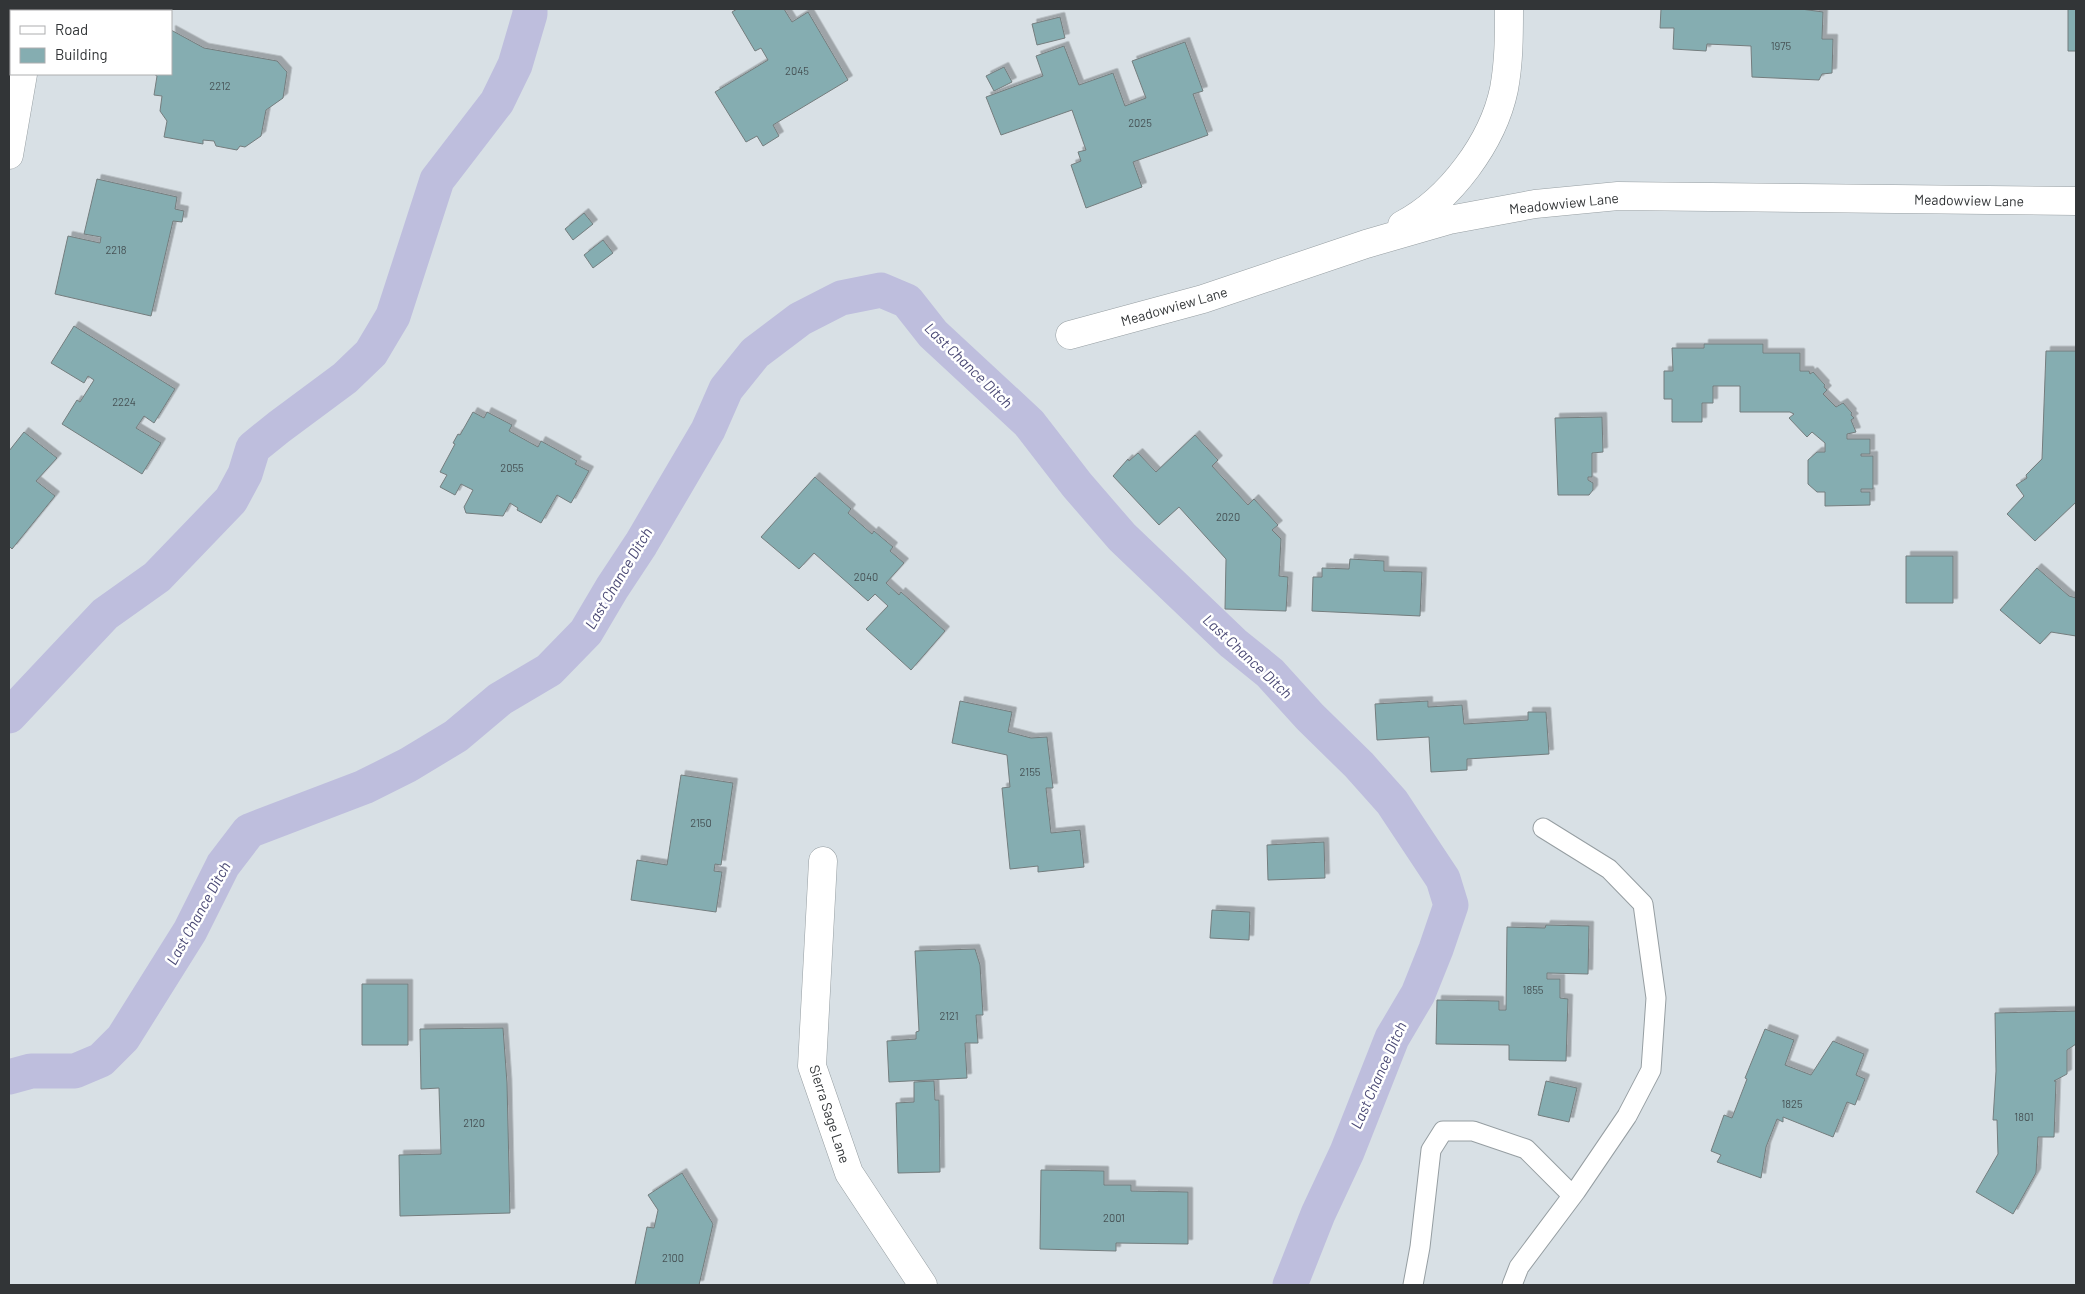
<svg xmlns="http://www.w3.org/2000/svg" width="2085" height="1294" viewBox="0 0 2085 1294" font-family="Barlow,sans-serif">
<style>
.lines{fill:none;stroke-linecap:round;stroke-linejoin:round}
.canal{stroke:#bebedd;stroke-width:35}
.building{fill:#85adb1;stroke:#747d7e;filter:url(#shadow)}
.lane-casing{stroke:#969ea2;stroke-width:21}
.street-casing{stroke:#969ea2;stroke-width:29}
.lane{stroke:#fff;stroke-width:19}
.street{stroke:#fff;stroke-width:28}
.labels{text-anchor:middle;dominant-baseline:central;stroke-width:5;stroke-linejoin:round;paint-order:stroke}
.number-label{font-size:11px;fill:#475356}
.street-label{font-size:14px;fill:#323537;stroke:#fff}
.water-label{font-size:15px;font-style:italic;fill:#494874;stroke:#fff}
</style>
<defs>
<filter id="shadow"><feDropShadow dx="4.5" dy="-4.5" stdDeviation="0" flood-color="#0004"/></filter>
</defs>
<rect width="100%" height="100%" fill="#d8e0e5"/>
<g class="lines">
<path class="canal" d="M9,716L105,614L157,577L231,500L245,474L253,448L279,427L345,378L371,353L393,316L437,180L497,102L515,65L530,14V9
M9,1077L31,1071H75L101,1060L123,1038L190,931L223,865L249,831L364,787L408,765L456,736L500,699L549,670L586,632L612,588L641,544L708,430L726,389L755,353L800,319L841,298L881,290L907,301L933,334L1029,423L1077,485L1122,537L1233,643L1270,673L1310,717L1359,765L1392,802L1443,879L1451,905L1436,949L1418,994L1392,1038L1347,1152L1318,1214L1290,1285"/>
</g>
<path class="building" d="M737,9H784L792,22L808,12L848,80L773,125L779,136L763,146L757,136L746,142L715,92L768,60L761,48L755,51L732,12Z
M1661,9H1801L1823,12L1822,39H1833L1832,73L1822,74L1819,80L1752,77L1751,46L1707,44L1706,51L1673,49L1674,28H1660Z
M2068,9H2076V51H2068Z
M1060,17L1065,38L1037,45L1032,24Z
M171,30L204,48L277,61L287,72L283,98L266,110L261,136L245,147L240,146L237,150L216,146L214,141L203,140V144L164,137L167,121L160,111L162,96L154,95L157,76L154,74H171Z
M1185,42L1203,91L1193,94L1208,135L1133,162L1142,187L1086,208L1071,165L1081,161L1078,152L1086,150L1072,110L1001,135L986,97L1043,76L1036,56L1064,46L1079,85L1113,73L1125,106L1146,98L1132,61Z
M1004,67L1012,82L994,91L986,76Z
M97,179L177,197L175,209L184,211L182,222L173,221L151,316L55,294L68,236L100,243L101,237L84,234Z
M584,213L593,224L573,240L565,229Z
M603,240L613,253L593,268L584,255Z
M74,326L175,389L154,423L144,416L136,428L161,443L142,474L62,424L77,400L80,402L94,380L88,376L84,383L51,363Z
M1704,344H1763V353H1800V371H1809L1810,374L1813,372L1825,385L1824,387L1827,390L1823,394L1836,407L1843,403L1852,413L1851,415L1854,418L1851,420L1856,432L1847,434V439H1870V454H1861V456H1873V489H1861V492H1870V505L1825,506V492H1817L1808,484V460L1817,452H1825V443L1812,432L1807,437L1789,418L1794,414L1790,412H1740V386H1713V403H1702V422H1672V399H1664V371H1673L1672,348H1704Z
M2046,351H2076V502L2035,541L2007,514L2024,496L2016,485L2027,478L2026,475L2042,459Z
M473,412L484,418L487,412L512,425L509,431L538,447L541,441L577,461L575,464L589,471L571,503L557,495L541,523L517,510L518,508L510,503L503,516L466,513L464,507L473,490L461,484L455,495L440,487L447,475L440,472L455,444L453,443L458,434L460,435Z
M1602,417L1603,452L1592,453V477H1588V480L1593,483V490L1589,495H1558L1555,418Z
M24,432L57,458L36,481L55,496L12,549L9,546V451Z
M1195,435L1218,460L1212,466L1248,505L1254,499L1278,525L1272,530L1281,539L1279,576L1288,577L1286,611L1225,609L1226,559L1179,507L1159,525L1113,476L1128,459L1129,461L1138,453L1156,472Z
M815,477L851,509L848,513L872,534L874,531L893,547L890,551L904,563L886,583L899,595L901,592L945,631L911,670L866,629L888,606L875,594L868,601L814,553L799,569L761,537Z
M1906,556H1953V603H1906Z
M1350,559L1384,561V571L1422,572L1420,616L1312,611L1313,577H1322V568L1349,569Z
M2037,568L2069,596L2076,598V636L2051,632L2040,644L2000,610Z
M960,701L1012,712L1008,732L1031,738L1047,737L1053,788H1046L1051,833L1080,830L1084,867L1038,872V866L1010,869L1002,788L1010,787L1007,755L952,743Z
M1428,701V707L1462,705L1464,724L1528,720V712H1546L1549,754L1467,759V770L1431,772L1429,737L1377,740L1375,704Z
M681,775L733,783L721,865L715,864L714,871L722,872L716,912L631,900L637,860L667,865Z
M1324,842L1325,878L1268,880L1267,845Z
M1212,910L1250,912L1249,940L1210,938Z
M1546,925L1589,926L1588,974L1547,973V979H1560V998L1568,999L1566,1061L1509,1060V1045L1436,1044L1437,1000L1499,1001V1010H1506L1507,927L1545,928Z
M975,949L980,965L983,1015H976L978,1043H965L967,1078L889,1082L887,1041L916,1039V1032L919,1031L915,951Z
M362,984H408V1045H362Z
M2076,1011V1044L2067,1050V1074L2054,1081H2056L2054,1137H2038L2036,1173L2013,1214L1976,1192L1998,1154L1997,1120H1993L1996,1071L1995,1013Z
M503,1028L507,1083L510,1213L400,1216L399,1155L441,1154L439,1088L421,1089L420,1029Z
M1765,1029L1794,1040L1785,1065L1811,1075L1833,1041L1864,1054L1856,1075L1865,1079L1855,1105L1847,1102L1833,1137L1783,1117V1122L1777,1119L1766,1147L1761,1178L1717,1162L1721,1155L1711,1151L1724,1115L1732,1118L1747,1079L1745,1078Z
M934,1081L935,1100H939L940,1172L898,1173L896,1103L914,1102V1082Z
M1546,1081L1577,1088L1569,1122L1538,1115Z
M1041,1170L1104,1171V1185H1131V1191L1188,1192V1244L1116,1243V1251L1040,1249Z
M682,1173L713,1224L699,1285H635L647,1227L654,1228L658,1210L648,1195Z"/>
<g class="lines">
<defs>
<path id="lane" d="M1413,1285L1420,1247L1431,1150L1443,1131H1473L1526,1149L1572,1195
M1512,1285L1519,1267L1576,1191L1627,1116L1651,1070L1656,998L1643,904L1609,869L1543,828"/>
<path id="street" d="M34,11L35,9
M9,155L23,74
M1402,225C1450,200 1493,142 1504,89C1509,62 1509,36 1509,9
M1070,335L1203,299L1366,244L1449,220L1535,204L1618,196L2076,201
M823,861L812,1066L849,1173L923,1285"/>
</defs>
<use href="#lane" class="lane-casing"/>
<use href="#street" class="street-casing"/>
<use href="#lane" class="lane"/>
<use href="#street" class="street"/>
</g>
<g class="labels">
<g class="number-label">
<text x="1781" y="45">1975</text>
<text x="797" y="70">2045</text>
<text x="220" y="85">2212</text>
<text x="1140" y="122">2025</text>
<text x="116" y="249">2218</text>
<text x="124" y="401">2224</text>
<text x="512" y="467">2055</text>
<text x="1228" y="516">2020</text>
<text x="866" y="576">2040</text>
<text x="1030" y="771">2155</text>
<text x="701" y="822">2150</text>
<text x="1533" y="989">1855</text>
<text x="949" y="1015">2121</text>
<text x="1792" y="1103">1825</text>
<text x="2024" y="1116">1801</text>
<text x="474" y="1122">2120</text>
<text x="1114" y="1217">2001</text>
<text x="673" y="1257">2100</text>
</g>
<g class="street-label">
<text transform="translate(1969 200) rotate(1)">Meadowview Lane</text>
<text transform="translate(1564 203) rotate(-6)">Meadowview Lane</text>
<text transform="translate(1174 306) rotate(-16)">Meadowview Lane</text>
<text transform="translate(830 1114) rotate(72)">Sierra Sage Lane</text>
</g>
<g class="water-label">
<text transform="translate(969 365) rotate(44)">Last Chance Ditch</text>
<text transform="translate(618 578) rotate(-59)">Last Chance Ditch</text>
<text transform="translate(1248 656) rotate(43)">Last Chance Ditch</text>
<text transform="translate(198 913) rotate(-61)">Last Chance Ditch</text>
<text transform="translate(1378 1075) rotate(-66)">Last Chance Ditch</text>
</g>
</g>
<rect width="2085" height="1294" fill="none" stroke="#323537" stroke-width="20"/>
<rect x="10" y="10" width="162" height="65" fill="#ffffff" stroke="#adaeaf"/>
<rect x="20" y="26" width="25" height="8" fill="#ffffff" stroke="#adaeaf"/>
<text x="55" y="35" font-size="15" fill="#323537">Road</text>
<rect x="20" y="48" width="25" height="15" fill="#85adb1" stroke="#adaeaf"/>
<text x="55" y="60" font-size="15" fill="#323537">Building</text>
</svg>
